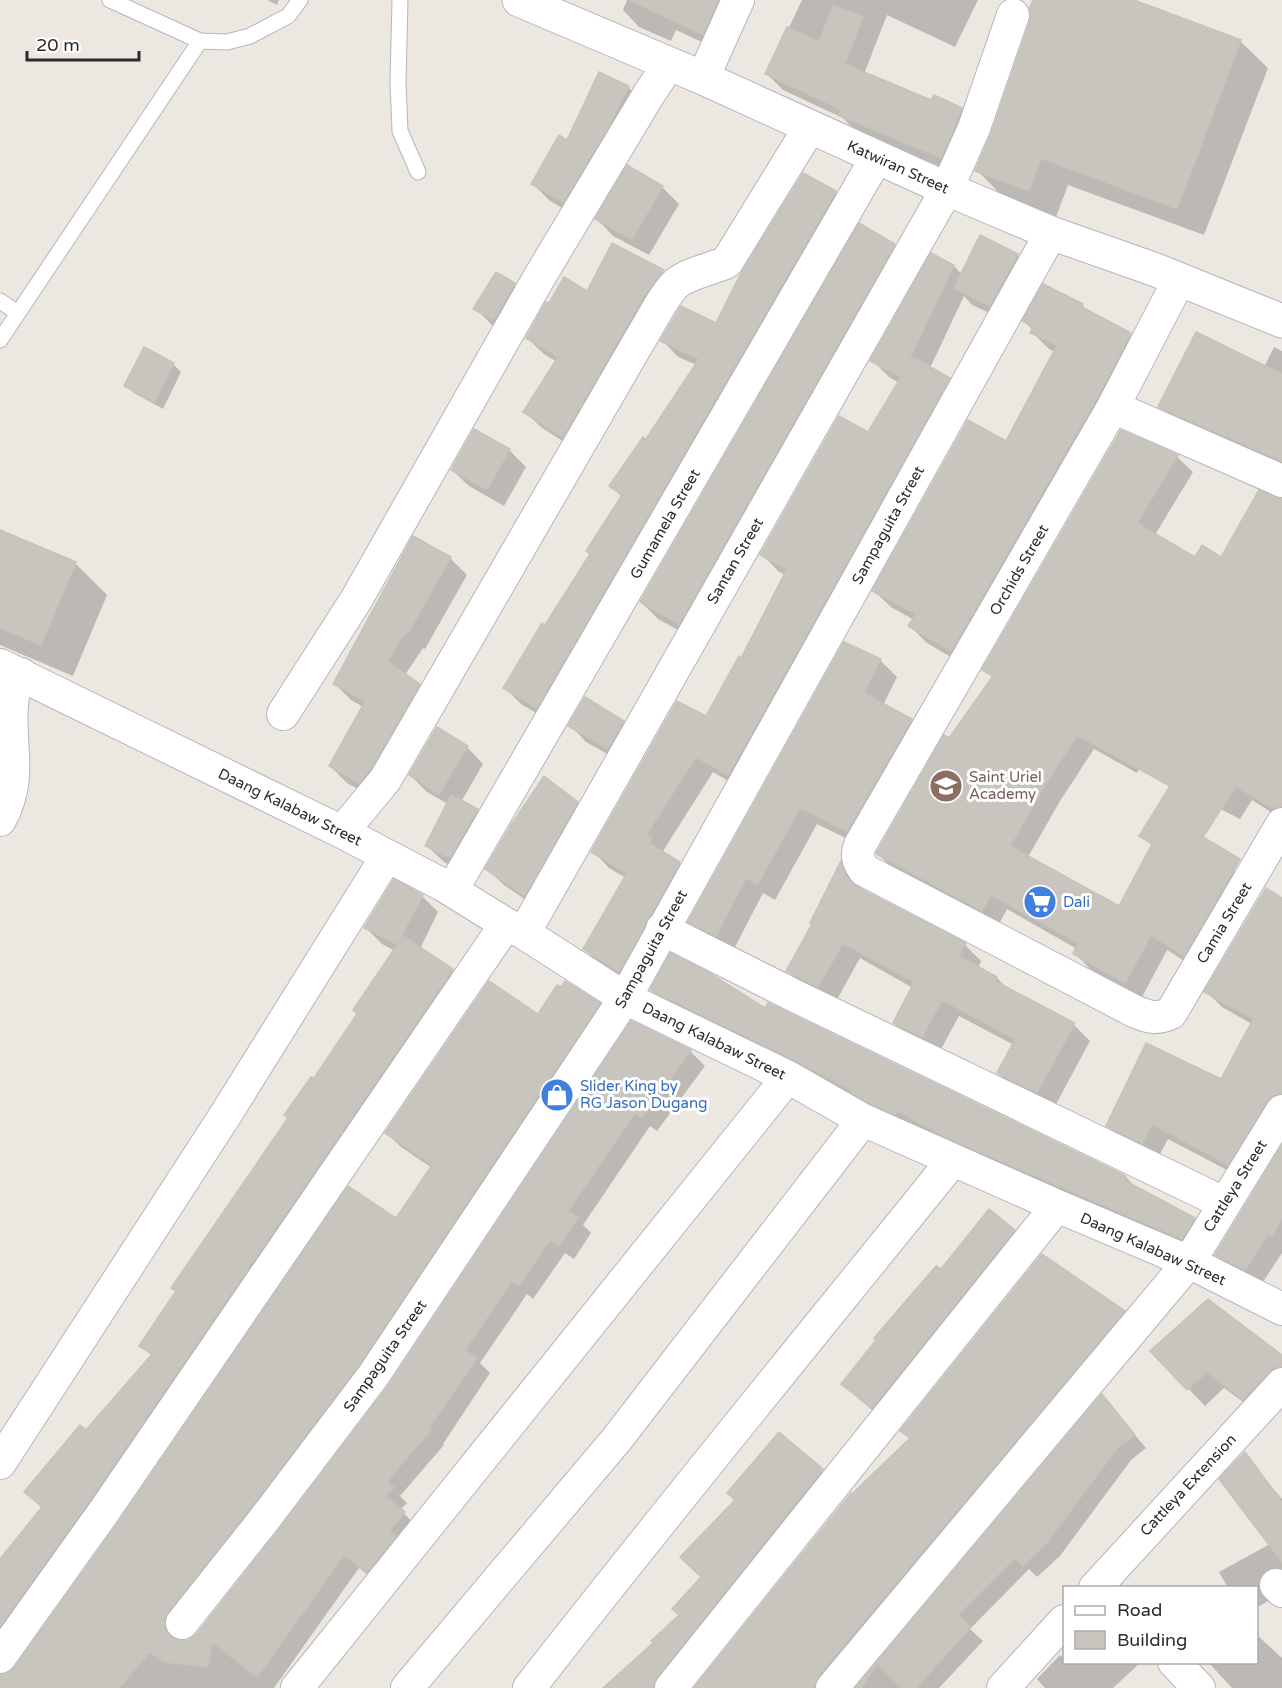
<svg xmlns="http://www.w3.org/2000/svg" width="1282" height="1688" viewBox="0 0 1282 1688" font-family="'Varela Round',sans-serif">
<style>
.shadow{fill:#0003}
.building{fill:#c8c5be;stroke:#c7c3ba;stroke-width:1.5;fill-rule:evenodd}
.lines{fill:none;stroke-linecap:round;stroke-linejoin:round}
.lane-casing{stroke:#b4b6be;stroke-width:17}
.street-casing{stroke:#b4b6be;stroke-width:34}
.secondary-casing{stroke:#b4b6be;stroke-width:35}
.lane{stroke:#fff;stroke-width:15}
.street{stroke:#fff;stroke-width:32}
.secondary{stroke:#fff;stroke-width:33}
.labels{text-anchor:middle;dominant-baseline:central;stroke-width:6;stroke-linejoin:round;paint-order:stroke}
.street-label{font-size:15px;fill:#2c2c2c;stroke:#fff}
.education-label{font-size:15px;fill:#785e54;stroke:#fff;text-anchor:start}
.shop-label{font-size:15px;fill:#366cbe;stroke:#fff;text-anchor:start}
</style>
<rect width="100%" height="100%" fill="#ece7e0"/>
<path class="shadow" d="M267,0H279L277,5Z
M627,0H751L719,50L676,30L671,41L639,27L623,10Z
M802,0H978L955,47L887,15L864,74L932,102L961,109L978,126L958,174L856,131L843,118L783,90L767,74Z
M1034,0H1130L1240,41L1268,68L1204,235L1068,185L1056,217L1004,198L977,170L992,134L1032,21Z
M628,87L644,103L580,218L550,201L533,184L568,142Z
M628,167L662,187L679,204L649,255L613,236L597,219Z
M803,175L835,193L852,209L553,723L521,704L505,688L592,555L623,498L611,486L646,441L697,365L678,357L662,340L716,325Z
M981,237L1018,256L1034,272L1007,321L972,305L964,296L930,368L949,379L965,396L745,791L713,772L663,851L679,863L696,880L636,988L601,966L585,949L626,878L609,868L593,851L707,718L741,660L785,575L778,571L762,554L869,434L899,383L889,377L872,360L954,266L962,275Z
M613,245L663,272L679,288L580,452L542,428L525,412L557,362L544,354L527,338L587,293Z
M894,245L911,261L696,640L658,619L641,602Z
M496,274L514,285L531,301L511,336L492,325L475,308Z
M1082,305L1090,313L1130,335L1147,351L968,667L927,643L910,626L914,620L891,607L874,591L1007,443L1055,352L1049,349L1032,332L1033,330L1024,321Z
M1274,347L1282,351V471L1179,425L1160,407L1264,367Z
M173,364L181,372L163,409L134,393L126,385Z
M474,431L509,450L526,467L504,506L469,486L452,470Z
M1121,432L1177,457L1193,472L1155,535L1196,559H1222L1282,500V819L1252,800L1240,819L1140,768L1137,773L1094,749L1060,801L1028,857L1119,908L1163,827L1234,870L1250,886L1200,971L1167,950L1142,997L1090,969L1075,953L1077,949L1007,909L998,926L894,870L878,854L950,740L993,678L984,669Z
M0,532L75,563L107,595L73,676L0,645Z
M414,538L450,558L467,575L425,649L423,648L405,675L435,702L376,799L347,783L330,766L363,707L351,700L334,683Z
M880,660L897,677L883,705L911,720L928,737L864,847L817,824L775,900L763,893L733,951L706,938L690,922Z
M623,722L640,739L625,764L586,742L570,725Z
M467,747L483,764L461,802L477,810L494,826L467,874L444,862L427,846L448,804L427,792L410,775Z
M577,803L594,819L542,911L504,885L487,869Z
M841,864L857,880L861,890L965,945L981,961L978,968L997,978L1008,989L1074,1025L1090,1041L1054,1108L1015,1090L998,1073L1014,1045L959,1016L939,1053L911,1039L894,1023L913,988L860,958L835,1003L804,987L788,971L814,924Z
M422,896L438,912L420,949L452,970L466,985L0,1660V1562L43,1508L26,1492L86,1432L152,1356L141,1345L177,1292L172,1288L359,1014L395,951L382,944L365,927Z
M1282,899V1118L1244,1179L1168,1139L1158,1158L1124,1141L1108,1126L1222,1081L1252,1024L1222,1007L1206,991Z
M652,990L766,1010L769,1005L1126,1177L1137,1189L1194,1219L1211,1236L1199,1255L912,1130L668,1006Z
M599,1004L613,1019L178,1635L179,1642L189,1641L197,1635L389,1388L632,1023L690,1051L705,1066L657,1131L650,1126L583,1225L591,1233L574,1259L565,1253L533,1299L527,1294L480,1363L490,1373L443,1444L444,1445L400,1496L407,1503L400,1510L418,1527L382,1586L359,1568L274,1688H0V1676L8,1675L16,1669L396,1220L432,1168L401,1147L387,1133L538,1016Z
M1282,1148V1253L1261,1285L1232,1270L1216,1255Z
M1014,1231L1030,1248L889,1424L860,1400L843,1383L941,1271Z
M1124,1312L1136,1325L832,1688H696L852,1496L911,1439L902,1430Z
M1152,1351L1282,1357V1392L1261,1415L1224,1388L1205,1406Z
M1102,1396L1146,1448L1131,1460L1060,1556L1037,1577L1029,1569L970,1629L983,1641L939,1688H857Z
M779,1434L835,1483L671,1688H605L655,1643L681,1615L703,1577L736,1500Z
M1245,1455L1282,1499V1576L1267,1591L1268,1601L1256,1608V1588H1228L1219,1572L1270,1544Z
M1256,1634L1282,1658V1688H1232L1208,1662H1256Z
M1064,1654V1662H1141L1113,1688H1045L1037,1679L1060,1655L1061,1657Z"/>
<path class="building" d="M629,0H718L703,35Z
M1033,0H1134L1241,40L1177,209L1041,158L1029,191L975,171L991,134L1030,21L1029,9Z
M833,5L863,17L845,64L931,100L934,95L962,108L941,158L838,115L840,109L765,74L787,27L819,42Z
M599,72L629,86L610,124L563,202L531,184L559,135L567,140Z
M627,165L663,186L632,239L595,219Z
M803,173L836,191L537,708L503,688L542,623L545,625L590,554L586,551L622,495L609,486L643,437L646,439L699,359L660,341L681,306L716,323L741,273Z
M859,223L895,244L679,624L640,602Z
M980,235L1018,254L990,306L954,288Z
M612,243L664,270L644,296L563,437L523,412L558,357L526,338L546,302L549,303L564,277L587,291Z
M931,253L954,265L902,375L913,357L950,378L728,775L696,757L646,835L652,838L649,843L680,862L619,972L583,949L627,873L591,852L677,701L706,716L739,656L741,658L787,569L760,555L839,416L868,432L901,377L870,361Z
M496,272L515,283L494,320L473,309Z
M1043,284L1083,304L1082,307L1131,333L1097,398L951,651L908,626L916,614L872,591L968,420L1006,441L1057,345L1030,333L1033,327L1022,321Z
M1196,332L1282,374V461L1158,407Z
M144,347L174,363L154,402L124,386Z
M474,429L510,449L487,490L451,470Z
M1121,430L1178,455L1137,523L1195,557L1202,545L1221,557L1259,490L1282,499V806L1273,809L1236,786L1203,837L1240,859L1184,956L1151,935L1125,983L1073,954L1078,943L991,895L982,911L876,854L944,735L949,738L993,676L982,670ZM1077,735L1170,786L1139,836L1152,844L1119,906L1010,846L1045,785Z
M0,530L76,562L41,645L0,628Z
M413,536L451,557L408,633L406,632L387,661L420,684L370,770L359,783L329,766L365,701L333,684Z
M844,642L881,659L864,693L912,719L847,831L800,808L758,884L746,878L716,936L688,922Z
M585,697L624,721L608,749L568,726Z
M437,727L468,746L439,794L409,775Z
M544,776L578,802L525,896L485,869L511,825Z
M451,795L478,809L450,858L425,846Z
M841,861L846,876L855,886L966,943L959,956L997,977L995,981L1075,1023L1037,1093L997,1073L1015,1039L942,1000L922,1037L893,1023L914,982L843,943L818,987L786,971L812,924L810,923Z
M394,879L423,895L397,944L364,928Z
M1266,888L1282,898V1093L1273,1096L1267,1102L1228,1165L1152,1124L1142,1144L1106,1126L1146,1043L1221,1079L1253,1019L1204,992Z
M403,936L453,969L90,1500L0,1626V1559L42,1507L24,1492L80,1425L86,1430L152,1354L139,1346L176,1291L171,1288L288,1118L284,1115L311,1077L314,1078L357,1014L353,1010Z
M670,953L711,974L765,1008L768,1003L1126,1176L1124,1180L1195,1218L1182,1239L945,1137L898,1111L895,1115L871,1104L851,1092L852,1091L796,1061L650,990Z
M489,981L538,1014L557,985L561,987L565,981L600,1003L358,1366L249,1510L168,1612L164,1621L166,1630L171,1637L180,1641L188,1640L196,1635L277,1532L388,1386L631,1021L691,1050L642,1118L635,1113L568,1211L578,1218L559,1246L550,1240L519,1286L512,1281L465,1350L477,1358L429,1428L431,1430L387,1481L394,1488L385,1496L405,1512L389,1531L396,1537L367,1573L344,1555L257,1677L212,1642L208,1667L163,1662L150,1652L119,1688H0V1675L8,1673L15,1667L120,1520L348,1186L396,1218L432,1165L385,1133Z
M1282,1145V1218L1272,1236L1268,1234L1245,1270L1215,1255Z
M989,1209L1015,1230L872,1408L841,1384L876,1340L874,1338L936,1266L941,1269Z
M1042,1254L1125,1311L818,1676L814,1688H694L851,1493L852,1494L910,1438L900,1431Z
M1208,1299L1282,1355V1367H1276L1269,1372L1243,1400L1207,1372L1187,1390L1150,1351Z
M1102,1394L1135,1435L1118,1447L1048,1541L1023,1566L1015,1558L958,1615L971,1627L916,1688H902L877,1664L861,1688H855Z
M779,1432L823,1469L657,1677L653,1688H603L653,1643L651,1641L679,1615L672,1609L701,1577L680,1557L735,1500L727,1493Z
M1245,1452L1282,1502V1562L1219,1479Z"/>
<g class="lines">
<defs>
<path id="lane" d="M110,0L200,41L227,42L250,36L288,16L300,0
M400,0L398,83L400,131L418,172
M0,301L18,313
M0,340L200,41"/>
<path id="street" d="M703,78L738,0
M1179,280L1113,407L860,845C856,854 858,862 864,870L1134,1011C1148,1017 1157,1020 1171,1013L1282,824
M1113,407L1282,481
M0,665L342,832L443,885L506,924L524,933L625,998L788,1077L863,1120L1057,1206L1189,1262L1282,1309
M283,714L356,600L540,276L649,94L669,64
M0,820C25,775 6,741 13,696C14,689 18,681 21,674
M342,832L385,780L660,305C665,298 671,287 678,282C692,272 712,269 727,262L810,127
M452,890L877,157
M662,929L793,995L1224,1203
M524,933L947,189L974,128L1013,15
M0,1463L226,1114L387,856
M1276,1585L1282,1591
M1095,1588L1282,1384
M182,1623L263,1521L373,1376L625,998L1051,233
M0,1657L105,1510L506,924
M1174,1662L1199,1688
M297,1688L788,1077
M407,1688L617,1439L863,1120
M529,1688C668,1510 811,1336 953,1160
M671,1688L1057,1206
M832,1688L1189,1262L1282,1111
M1003,1688L1064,1621"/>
<path id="secondary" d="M519,0L703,78L947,189L1051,233L1156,270L1282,321"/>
</defs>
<use href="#lane" class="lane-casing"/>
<use href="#street" class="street-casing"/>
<use href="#secondary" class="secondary-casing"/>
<use href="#lane" class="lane"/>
<use href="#street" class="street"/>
<use href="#secondary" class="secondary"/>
</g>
<defs>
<symbol id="school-disc" viewBox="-11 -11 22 22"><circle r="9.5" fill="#8d6e63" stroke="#fff"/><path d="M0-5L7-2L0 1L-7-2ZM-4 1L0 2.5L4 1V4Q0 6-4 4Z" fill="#fff"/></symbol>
<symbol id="supermarket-disc" viewBox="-11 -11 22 22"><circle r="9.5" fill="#3f7fe0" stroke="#fff"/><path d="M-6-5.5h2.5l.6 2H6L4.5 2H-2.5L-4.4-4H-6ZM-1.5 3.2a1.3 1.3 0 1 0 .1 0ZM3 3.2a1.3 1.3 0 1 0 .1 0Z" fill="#fff"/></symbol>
<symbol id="shop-disc" viewBox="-11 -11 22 22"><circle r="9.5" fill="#3f7fe0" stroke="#fff"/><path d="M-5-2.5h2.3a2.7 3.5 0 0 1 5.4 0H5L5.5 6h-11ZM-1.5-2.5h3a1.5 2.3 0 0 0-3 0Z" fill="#fff"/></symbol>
</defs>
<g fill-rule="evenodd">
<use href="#school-disc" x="927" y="767" width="38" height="38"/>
<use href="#supermarket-disc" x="1021" y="883" width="38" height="38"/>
<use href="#shop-disc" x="538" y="1076" width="38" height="38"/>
</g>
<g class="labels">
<g class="street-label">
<text transform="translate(898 167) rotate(24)">Katwiran Street</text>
<text transform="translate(665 524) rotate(-60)">Gumamela Street</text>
<text transform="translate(888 525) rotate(-61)">Sampaguita Street</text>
<text transform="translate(735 561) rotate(-60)">Santan Street</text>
<text transform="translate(1019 570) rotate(-60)">Orchids Street</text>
<text transform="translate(290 807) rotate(26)">Daang Kalabaw Street</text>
<text transform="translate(1224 923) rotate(-59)">Camia Street</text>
<text transform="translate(651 949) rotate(-61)">Sampaguita Street</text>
<text transform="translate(714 1041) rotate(26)">Daang Kalabaw Street</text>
<text transform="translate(1235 1186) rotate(-58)">Cattleya Street</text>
<text transform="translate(1153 1249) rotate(24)">Daang Kalabaw Street</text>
<text transform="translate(385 1356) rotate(-55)">Sampaguita Street</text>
<text transform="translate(1188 1485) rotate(-47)">Cattleya Extension</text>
</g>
<g class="education-label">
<text x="969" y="777">Saint Uriel<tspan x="969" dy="17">Academy</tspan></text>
</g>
<g class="shop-label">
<text x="1063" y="902">Dali</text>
<text x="580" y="1086">Slider King by<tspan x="580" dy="17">RG Jason Dugang</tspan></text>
</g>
</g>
<rect x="1063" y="1586" width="195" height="78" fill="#ffffff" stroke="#ababab" stroke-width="1.5"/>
<rect x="1075" y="1606" width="30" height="9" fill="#ffffff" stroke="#ababab" stroke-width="1.5"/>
<text x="1117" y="1616" font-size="18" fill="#2c2c2c">Road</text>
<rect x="1075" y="1631" width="30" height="18" fill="#c8c5be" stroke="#ababab" stroke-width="1.5"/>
<text x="1117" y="1646" font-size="18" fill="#2c2c2c">Building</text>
<path d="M27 51v9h112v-9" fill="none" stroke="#2c2c2c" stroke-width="3"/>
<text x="36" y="51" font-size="18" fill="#2c2c2c" stroke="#ffffff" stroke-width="4.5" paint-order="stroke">20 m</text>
</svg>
